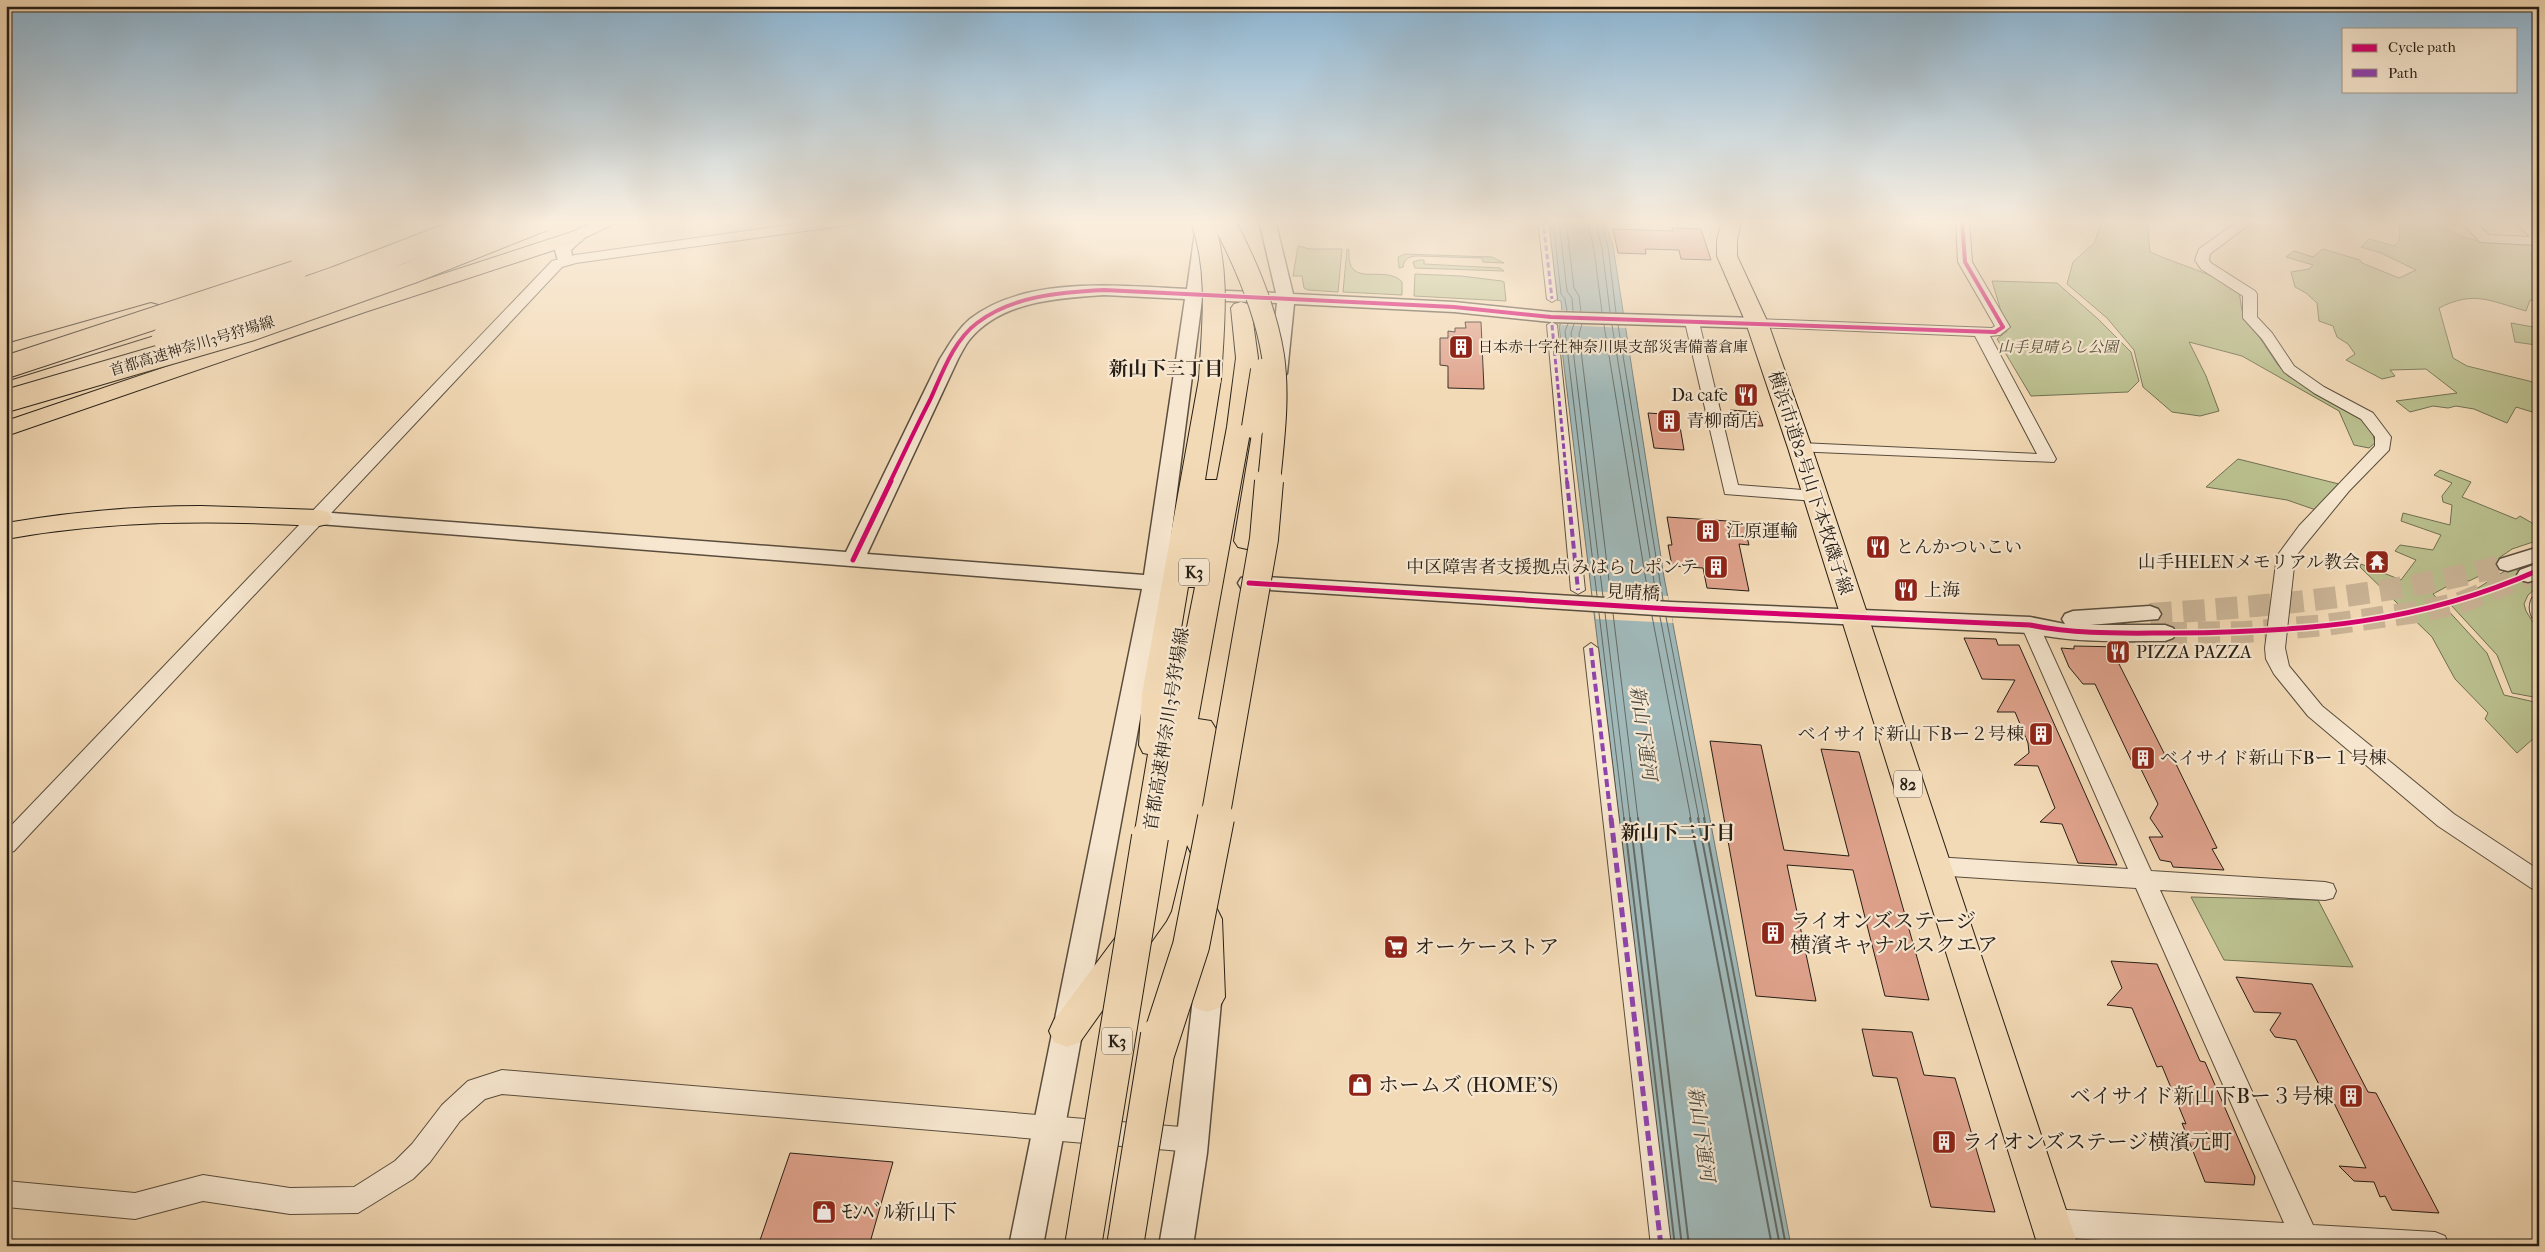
<svg xmlns="http://www.w3.org/2000/svg" width="2545" height="1252" viewBox="0 0 2545 1252" font-family="'IM FELL French Canon','Noto Serif JP',serif">
<style>
.green{fill:#bac08e;stroke:#706f52}
.water{fill:#a0b8b8;stroke:#6f7a77}
.pier{fill:#f3dab6}
.lines{fill:none;stroke-linecap:round;stroke-linejoin:round}
.shore-far1{stroke:#636b66;stroke-width:1}
.shore{stroke:#636b66;stroke-width:2}
.building{fill:#dfa28c;stroke:#261e15}
.tertiary-tunnel{stroke:#cab496;stroke-width:22;stroke-dasharray:22 11;stroke-linecap:butt}
.pedestrian-casing{stroke:#594d3d;stroke-width:2}
.minor-casing{stroke:#594d3d;stroke-width:2}
.tertiary-casing{stroke:#594d3d;stroke-width:3}
.primary-casing{stroke:#261e15;stroke-width:2}
.trunk-casing{stroke:#261e15;stroke-width:2}
.motorway-casing{stroke:#261e15;stroke-width:2}
.pedestrian{fill:#f7e7d0;fill-rule:evenodd}
.minor{fill:#f7e7d0;fill-rule:evenodd}
.tertiary{fill:#f7e7d0;fill-rule:evenodd}
.primary{fill:#f3dab6;fill-rule:evenodd}
.trunk{fill:#f3dab6;fill-rule:evenodd}
.motorway{fill:#f3dab6;fill-rule:evenodd}
.motorway-bridge-far2-casing{stroke:#261e15;stroke-width:24;stroke-linecap:butt}
.motorway-bridge-far1-casing{stroke:#261e15;stroke-width:30;stroke-linecap:butt}
.motorway-bridge-casing{stroke:#261e15;stroke-width:38;stroke-linecap:butt}
.motorway-bridge-far2{stroke:#f3dab6;stroke-width:22}
.motorway-bridge-far1{stroke:#f3dab6;stroke-width:28}
.motorway-bridge{stroke:#f3dab6;stroke-width:36}
.quiet-far2{stroke:#8e44ad;stroke-width:3;stroke-dasharray:5.5 3;stroke-linecap:butt}
.quiet-far1{stroke:#8e44ad;stroke-width:4;stroke-dasharray:8 4;stroke-linecap:butt}
.quiet{stroke:#8e44ad;stroke-width:5;stroke-dasharray:10 5;stroke-linecap:butt}
.cycleway-far1-casing{stroke:#f7e7d0;stroke-width:6}
.cycleway-casing{stroke:#f7e7d0;stroke-width:8}
.cycleway-far1{stroke:#d6006c;stroke-width:4}
.cycleway{stroke:#d6006c;stroke-width:5}
.labels{text-anchor:middle;dominant-baseline:central;stroke-width:4.5;stroke-linejoin:round;paint-order:stroke}
.far-street-label{font-size:15px;fill:#261e15;stroke:#f7e7d0}
.far-poi-label{font-size:15px;fill:#261e15;stroke:#f7e7d0;text-anchor:start}
.far-park-label{font-size:15px;font-style:italic;fill:#524f39;stroke:#f7e7d0}
.shield{fill:#f7e7d0;stroke:#655a4d;stroke-width:1}
.shield-label{font-size:16px;font-weight:bold;fill:#261e15}
.poi-label{font-size:18px;fill:#261e15;stroke:#f7e7d0;text-anchor:start}
.street-label{font-size:18px;fill:#261e15;stroke:#f7e7d0}
.neighbourhood-label{font-size:19px;font-weight:bold;fill:#261e15;stroke:#f7e7d0}
.water-label{font-size:19px;font-style:italic;fill:#4b4c46;stroke:#f7e7d0}
.near-poi-label{font-size:21px;fill:#261e15;stroke:#f7e7d0;text-anchor:start}
</style>
<rect width="100%" height="100%" fill="#f3dab6"/>
<filter id="stains"><feTurbulence type="fractalNoise" baseFrequency=".004" numOctaves="4"/><feColorMatrix values="0 0 0 0 .2 0 0 0 0 .09 0 0 0 0 .02 0 0 0 .5 -.17"/></filter>
<radialGradient id="worn" r=".72"><stop offset=".6" stop-color="#630" stop-opacity="0"/><stop offset="1" stop-color="#630" stop-opacity=".3"/></radialGradient>
<path class="green" d="M2103,220H2147L2150,252C2181,266 2211,272 2239,291L2242,311L2278,365L2288,376L2364,420L2372,430L2375,443L2369,448L2354,445L2339,411L2242,356L2189,342L2206,376L2219,411L2200,416L2172,412L2143,387L2134,350L2107,318L2067,284L2073,262L2094,243Z
M2400,220H2425L2466,238L2487,243L2539,246V248L2531,253L2535,284L2539,285V301L2530,300L2526,311C2490,301 2474,290 2439,308L2453,358L2467,366L2533,382L2539,389V414L2516,407L2507,423L2474,409L2456,406L2448,408L2433,406L2410,412L2396,401L2457,393L2426,369L2390,370L2395,376L2382,379L2346,360L2355,354L2348,344L2337,337L2333,326L2319,321L2317,303L2306,293L2295,287L2291,272L2309,269L2313,265L2286,257L2294,251L2313,257L2323,249L2360,260L2362,263L2399,278L2416,270L2381,253L2361,247L2369,239L2394,246L2399,241Z
M1298,246L1310,249H1342L1338,292L1308,290L1304,288L1302,276H1293Z
M1347,249L1349,250C1346,291 1385,263 1402,282V295L1343,292Z
M1405,254L1492,257L1504,263L1483,262L1482,258L1418,256C1409,256 1404,259 1403,267L1399,268L1398,257Z
M1419,260H1424V264L1500,268L1504,271L1415,268L1413,262Z
M1415,274L1461,276L1502,281L1504,282L1506,301L1414,296Z
M1992,281L2057,283L2098,319L2131,352L2139,381L2128,392L2031,396L1997,339L2007,331Z
M2511,323L2539,328L2536,345L2515,342Z
M2238,459L2339,484L2316,510L2287,500L2206,487Z
M2440,470L2471,482L2462,497L2516,519L2520,516L2539,527V540L2512,549L2499,558L2502,565L2469,581L2459,580L2433,594L2487,653L2504,695L2539,703V740L2534,738L2517,753L2485,719L2488,713L2455,679L2432,637L2360,567L2361,564L2401,580L2416,560L2395,551L2400,545L2433,550L2441,535L2401,521L2403,513L2450,525L2452,505L2443,502L2442,496L2452,483L2434,475Z
M2511,567L2539,582V586L2528,595L2524,604L2526,611L2539,632V698L2512,693L2497,655L2451,605Z
M2191,897L2318,900L2353,967L2224,960Z"/>
<path class="water" d="M1548,220H1605L1613,246L1664,577L1791,1246H1671L1559,325L1563,324L1561,301L1557,300Z"/>
<path class="pier" d="M1559,310L1623,313L1626,328L1561,325Z
M1592,591L1668,596L1673,623L1596,619Z"/>
<g class="lines">
<path class="shore-far1" d="M1553,220L1561,294L1565,299L1567,311
M1559,220L1567,291L1572,298L1573,311
M1566,220L1574,288L1579,296L1581,312
M1587,220L1594,250L1602,312
M1595,220L1602,248L1610,312
M1601,220L1608,247L1616,313
M1568,324L1565,331L1597,596
M1574,324L1571,333L1603,597
M1582,324L1579,334L1611,597
M1604,325L1649,599
M1612,325L1657,600
M1618,325L1663,600
M1599,613L1624,819
M1605,613L1630,819
M1613,613L1638,819
M1652,616L1691,819
M1660,617L1699,819
M1666,617L1705,819"/>
<path class="shore" d="M1624,818L1675,1246
M1630,818L1682,1246
M1638,818L1689,1246
M1690,818L1772,1246
M1698,818L1780,1246
M1704,818L1786,1246"/>
</g>
<path class="building" d="M1672,228L1701,229L1711,260L1681,259L1679,250L1645,249L1646,254L1618,253L1613,229L1673,231Z
M1465,322H1481L1484,389L1448,388V366L1440,365V338H1448V331L1455,332V328H1466Z
M1730,410L1758,412L1763,426L1734,425Z
M1648,413L1678,415L1684,450L1654,448Z
M1667,517L1743,522L1749,545L1739,544L1749,591L1707,588L1703,568L1672,566L1668,545H1672Z
M1964,638L1996,639L1998,645H2019L2117,865L2078,863L2062,824L2040,822L2055,808L2038,766L2014,765L2029,753L2028,743L2015,712H1997L2015,680L1982,679Z
M2074,646L2121,647L2126,663L2118,662L2166,757L2175,762L2217,848L2212,849L2224,870L2173,867L2171,862L2160,860L2149,837H2163L2150,818L2158,804L2138,763L2133,764L2095,684H2083L2069,667L2061,648L2074,649Z
M1710,741L1761,745L1784,850L1849,856L1821,749L1859,752L1929,1000L1885,996L1853,870L1787,865L1816,1001L1756,996Z
M2111,961L2157,964L2200,1061L2205,1062L2255,1177L2254,1185L2205,1182L2182,1123L2186,1124L2162,1066L2157,1067L2132,1008L2107,1005L2122,988Z
M2236,977L2312,984L2368,1092L2376,1093L2439,1213L2392,1210L2385,1196L2380,1197L2374,1182L2354,1181L2339,1166L2366,1168L2332,1099L2327,1100L2296,1040L2275,1037L2270,1030L2281,1013L2254,1012Z
M1862,1029L1912,1032L1924,1075L1955,1078L1995,1212L1931,1207L1897,1078L1873,1076Z
M790,1153L893,1162L869,1246H758Z"/>
<g class="lines">
<path class="tertiary-tunnel" d="M2150,614C2271,606 2390,596 2508,564
M2165,633L2246,632L2326,625L2417,612L2460,603L2528,575"/>
<defs>
<path id="pedestrian" d="M1538,220H1548L1557,299L1552,302L1547,299Z
M1552,322L1557,325L1585,590L1578,594L1571,590L1547,325Z
M1591,643L1598,648L1671,1246H1651L1584,648Z"/>
<path id="minor" d="M825,220H862L856,224L576,263L562,267L14,851L6,854V831L552,261L575,255Z
M1956,220H1969L1972,262L2010,327L2000,335L1990,336L2056,459L2054,462L1794,451L1792,448L1794,445L1800,443L2037,454L1975,336L1757,327L1750,323L1757,319L1992,328L1995,326L1958,262Z
M2240,220H2255L2210,254L2209,260L2211,263L2255,291L2257,294V317L2272,333L2294,366L2324,387L2373,413L2391,437L2389,450L2349,491L2295,557L2285,648L2289,666L2322,706L2454,814L2539,870V891L2531,888L2438,826L2308,716L2274,674L2266,659L2265,648L2277,556L2299,526L2375,446V437L2361,419L2314,393L2284,372L2262,339L2243,318V296L2201,269L2195,260L2199,249Z
M2459,220H2473L2489,235L2530,237L2513,220H2527L2539,231V245L2480,242Z
M1692,318L1699,322L1738,485L1815,491L1821,492L1823,496L1821,500L1815,501L1725,494L1685,322Z
M2539,596V619L2532,617C2529,611 2529,604 2532,598Z
M2030,619L2037,620L2039,625L2151,871L2325,882L2333,884L2336,891L2333,898L2325,900L2160,890L2313,1225L2435,1232L2445,1236L2449,1246H2203L2051,1237L2041,1233L2037,1223L2041,1213L2051,1209L2284,1223L2136,888L1935,875L1927,872L1924,866L1927,860L1935,857L2128,869L2021,625L2023,620Z
M502,1070L1193,1128L1202,1131L1206,1140L1202,1149L1193,1152L502,1094L485,1099L460,1121L430,1162L413,1179L358,1213L290,1214L203,1201L135,1219L6,1207V1181L135,1193L203,1175L290,1188L354,1187L395,1161L412,1144L442,1105L468,1081Z"/>
<path id="tertiary" d="M599,220H621L584,238L571,250L573,261L571,264H559L555,250C566,234 581,227 599,220Z
M1204,220L1212,225L1203,290L1276,293L1259,220H1275L1293,294L1454,302L1551,312L1757,318L1763,319L1766,323L1763,327L1757,328L1551,322L1454,312L1294,304L1287,373L1284,377H1272L1269,373L1277,303L1202,300L1165,583L1043,1246H1009L1142,589L319,524L312,523L309,518L312,513L319,512L846,552L940,359C949,345 957,330 970,319C1026,275 1121,286 1187,289L1196,225ZM1104,295L1185,299L1144,575L867,554L958,359C962,352 965,345 970,339C1002,301 1058,298 1104,295Z
M2539,547V561L2508,571L2500,569L2497,564L2500,559Z
M2539,563V579L2528,582L2520,580L2517,575L2520,570Z
M1249,576L1671,602L2030,617L2065,624L2062,619L2065,614L2073,611L2150,606L2158,609L2161,614L2158,619L2090,625H2165L2173,628L2176,633L2173,638L2165,641C2119,641 2075,643 2030,633L1671,616L1241,588L1238,583L1241,578Z
M1209,969L1219,972L1223,981L1207,1153L1193,1246H1159L1175,1153L1195,981L1199,972Z"/>
<path id="primary" d="M1722,220H1741L1737,240V256L1768,323L1812,448L2078,1246H2038L1788,448L1746,323L1717,256V240Z"/>
<path id="trunk" d="M575,231L582,233L585,237L582,241L365,312L6,436V421L351,304Z
M151,303L158,305L161,309L158,313L6,357V344Z
M190,325L198,326L201,331L198,336L6,396V382Z
M201,506L319,510L328,512L332,518L328,524L319,526C213,520 111,520 6,539V523C71,512 135,506 201,506Z"/>
<path id="motorway" d="M1241,302L1248,304L1251,308L1258,358L1251,427L1198,719L1211,721L1216,729L1219,846L1214,855L1203,859L1192,855L1187,845L1171,911L1166,921L1080,1042L1067,1047L1054,1042L1049,1031L1054,1020L1139,906L1154,848L1150,850L1139,846L1134,837L1148,754L1143,753L1139,745L1142,694L1199,379L1202,374L1210,372L1218,374L1221,379L1205,480H1217L1227,427L1236,358L1231,308L1234,304ZM1188,587H1195L1170,712V694Z
M1267,403L1275,405L1278,410L1260,541L1256,547L1247,549L1238,547L1234,541L1256,410L1259,405Z
M1205,905L1217,909L1222,919L1225,997L1219,1008L1207,1012L1195,1008L1189,997L1188,919L1193,909Z"/>
</defs>
<use href="#pedestrian" class="pedestrian-casing"/>
<use href="#minor" class="minor-casing"/>
<use href="#tertiary" class="tertiary-casing"/>
<use href="#primary" class="primary-casing"/>
<use href="#trunk" class="trunk-casing"/>
<use href="#motorway" class="motorway-casing"/>
<use href="#pedestrian" class="pedestrian"/>
<use href="#minor" class="minor"/>
<use href="#tertiary" class="tertiary"/>
<use href="#primary" class="primary"/>
<use href="#trunk" class="trunk"/>
<use href="#motorway" class="motorway"/>
<defs>
<path id="motorway-bridge-far2" d="M1202,220C1220,272 1213,325 1210,379
M1223,220C1244,260 1266,311 1273,356C1279,398 1273,441 1269,482
M163,338L335,278L486,220
M6,367L295,272
M6,401L250,330L410,273L543,220
M1253,427L1262,370"/>
<path id="motorway-bridge-far1" d="M1215,819L1264,539L1269,481"/>
<path id="motorway-bridge" d="M1156,1054L1191,946L1216,818
M1083,1246L1150,837
M1125,1246L1159,1035"/>
</defs>
<use href="#motorway-bridge-far2" class="motorway-bridge-far2-casing"/>
<use href="#motorway-bridge-far1" class="motorway-bridge-far1-casing"/>
<use href="#motorway-bridge" class="motorway-bridge-casing"/>
<use href="#motorway-bridge-far2" class="motorway-bridge-far2"/>
<use href="#motorway-bridge-far1" class="motorway-bridge-far1"/>
<use href="#motorway-bridge" class="motorway-bridge"/>
<path class="quiet-far2" d="M1543,220L1552,299
M1552,325L1567,482"/>
<path class="quiet-far1" d="M1567,481L1578,590
M1591,648L1611,819"/>
<path class="quiet" d="M1611,818L1661,1246"/>
<defs>
<path id="cycleway-far1" d="M890,482C903,455 916,427 930,400C942,374 953,341 977,323C1012,296 1061,292 1104,290L1454,307L1551,317L1995,332L2003,327L1965,262L1962,220"/>
<path id="cycleway" d="M853,560L891,481
M1249,583L1671,609L2030,625C2077,635 2125,633 2173,633C2304,632 2418,624 2539,570"/>
</defs>
<use href="#cycleway-far1" class="cycleway-far1-casing"/>
<use href="#cycleway" class="cycleway-casing"/>
<use href="#cycleway-far1" class="cycleway-far1"/>
<use href="#cycleway" class="cycleway"/>
</g>
<linearGradient id="sky" x2="0" y2="1"><stop stop-color="#8bb6d5"/><stop offset="0.56" stop-color="#faeede"/><stop offset="1" stop-color="#faeede" stop-opacity="0"/></linearGradient>
<rect width="2545" height="396" fill="url(#sky)"/>
<defs>
<symbol id="building-square" viewBox="-11 -11 22 22"><rect x="-9" y="-9" width="18" height="18" rx="4" fill="#8f2418" stroke="#f7e7d0"/><path d="M-4-6H4V6H1V3H-1V6H-4ZM-2.5-4.3h1.7v1.8h-1.7ZM.8-4.3h1.7v1.8H.8ZM-2.5-1h1.7V.8h-1.7ZM.8-1h1.7V.8H.8Z" fill="#fff"/></symbol>
<symbol id="restaurant-square" viewBox="-11 -11 22 22"><rect x="-9" y="-9" width="18" height="18" rx="4" fill="#8f2418" stroke="#f7e7d0"/><path d="M-5-6h1v4h1v-4h1v4h1v-4h1v5L-1.5 .5V6h-2V.5L-5-1ZM5-6V6H3V1.5H1.5Q1.5-4 5-6Z" fill="#fff"/></symbol>
<symbol id="temple-square" viewBox="-11 -11 22 22"><rect x="-9" y="-9" width="18" height="18" rx="4" fill="#8f2418" stroke="#f7e7d0"/><path d="M0-6L5-2H3V0L6.5 2.5H4V6H1.5V3h-3V6H-4V2.5H-6.5L-3 0V-2H-5Z" fill="#fff"/></symbol>
<symbol id="supermarket-square" viewBox="-11 -11 22 22"><rect x="-9" y="-9" width="18" height="18" rx="4" fill="#8f2418" stroke="#f7e7d0"/><path d="M-6-5.5h2.5l.6 2H6L4.5 2H-2.5L-4.4-4H-6ZM-1.5 3.2a1.3 1.3 0 1 0 .1 0ZM3 3.2a1.3 1.3 0 1 0 .1 0Z" fill="#fff"/></symbol>
<symbol id="shop-square" viewBox="-11 -11 22 22"><rect x="-9" y="-9" width="18" height="18" rx="4" fill="#8f2418" stroke="#f7e7d0"/><path d="M-5-2.5h2.3a2.7 3.5 0 0 1 5.4 0H5L5.5 6h-11ZM-1.5-2.5h3a1.5 2.3 0 0 0-3 0Z" fill="#fff"/></symbol>
</defs>
<g fill-rule="evenodd">
<use href="#building-square" x="1447" y="333" width="28" height="28"/>
<use href="#restaurant-square" x="1732" y="381" width="28" height="28"/>
<use href="#building-square" x="1655" y="407" width="28" height="28"/>
<use href="#building-square" x="1694" y="517" width="28" height="28"/>
<use href="#restaurant-square" x="1864" y="533" width="28" height="28"/>
<use href="#temple-square" x="2363" y="548" width="28" height="28"/>
<use href="#building-square" x="1702" y="553" width="28" height="28"/>
<use href="#restaurant-square" x="1892" y="576" width="28" height="28"/>
<use href="#restaurant-square" x="2104" y="638" width="28" height="28"/>
<use href="#building-square" x="2027" y="720" width="28" height="28"/>
<use href="#building-square" x="2129" y="744" width="28" height="28"/>
<use href="#building-square" x="1759" y="919" width="28" height="28"/>
<use href="#supermarket-square" x="1382" y="933" width="28" height="28"/>
<use href="#shop-square" x="1346" y="1071" width="28" height="28"/>
<use href="#building-square" x="2337" y="1082" width="28" height="28"/>
<use href="#building-square" x="1930" y="1128" width="28" height="28"/>
<use href="#shop-square" x="810" y="1198" width="28" height="28"/>
</g>
<g class="labels">
<g class="far-street-label">
<text transform="translate(192 346) rotate(-17)">首都高速神奈川3号狩場線</text>
</g>
<g class="far-poi-label">
<text x="1478" y="347">日本赤十字社神奈川県支部災害備蓄倉庫</text>
</g>
<g class="far-park-label">
<text x="2058" y="347">山手見晴らし公園</text>
</g>
<g class="shield">
<rect x="1179" y="558.5" width="30" height="27" rx="4"/>
<rect x="1894" y="770.5" width="28" height="27" rx="4"/>
<rect x="1102" y="1027.5" width="30" height="27" rx="4"/>
</g>
<g class="shield-label">
<text x="1194" y="572">K3</text>
<text x="1908" y="784">82</text>
<text x="1117" y="1041">K3</text>
</g>
<g class="poi-label">
<text x="1728" y="395" text-anchor="end">Da cafe</text>
<text x="1686" y="421">青柳商店</text>
<text x="1726" y="531">江原運輸</text>
<text x="1896" y="547">とんかついこい</text>
<text x="2360" y="562" text-anchor="end">山手HELENメモリアル教会</text>
<text x="1698" y="567" text-anchor="end">中区障害者支援拠点 みはらしポンテ</text>
<text x="1924" y="590">上海</text>
<text x="2136" y="652">PIZZA PAZZA</text>
<text x="2024" y="734" text-anchor="end">ベイサイド新山下Bー２号棟</text>
<text x="2160" y="758">ベイサイド新山下Bー１号棟</text>
</g>
<g class="street-label">
<text transform="translate(1810 483) rotate(72)">横浜市道82号山下本牧磯子線</text>
<text transform="translate(1633 593) rotate(3)">見晴橋</text>
<text transform="translate(1167 729) rotate(-81)">首都高速神奈川3号狩場線</text>
</g>
<g class="neighbourhood-label">
<text x="1166" y="369">新山下三丁目</text>
<text x="1678" y="833">新山下二丁目</text>
</g>
<g class="water-label">
<text transform="translate(1643 733) rotate(82)">新山下運河</text>
<text transform="translate(1701 1134) rotate(82)">新山下運河</text>
</g>
<g class="near-poi-label">
<text x="1790" y="921">ライオンズステージ<tspan x="1790" dy="24">横濱キャナルスクエア</tspan></text>
<text x="1414" y="947">オーケーストア</text>
<text x="1378" y="1085">ホームズ (HOME'S)</text>
<text x="2334" y="1096" text-anchor="end">ベイサイド新山下Bー３号棟</text>
<text x="1962" y="1142">ライオンズステージ横濱元町</text>
<text x="842" y="1212">ﾓﾝﾍﾞﾙ新山下</text>
</g>
</g>
<rect width="2545" height="1252" fill="none" stroke="#f3dab6" stroke-width="25"/>
<rect x="8" y="8" width="2530" height="1237" fill="none" stroke="#261e15" stroke-width="2.5"/>
<rect x="12" y="12" width="2520" height="1227" fill="none" stroke="#261e15"/>
<rect x="2342" y="28" width="175" height="65" fill="#f7e7d0" stroke="#a39785"/>
<rect x="2352" y="44" width="25" height="8" fill="#d6006c" stroke="#a39785"/>
<text x="2388" y="52" font-size="15" fill="#261e15">Cycle path</text>
<rect x="2352" y="69" width="25" height="8" fill="#8e44ad" stroke="#a39785"/>
<text x="2388" y="78" font-size="15" fill="#261e15">Path</text>
<rect width="100%" height="100%" filter="url(#stains)"/>
<rect width="100%" height="100%" fill="url(#worn)"/>
</svg>
